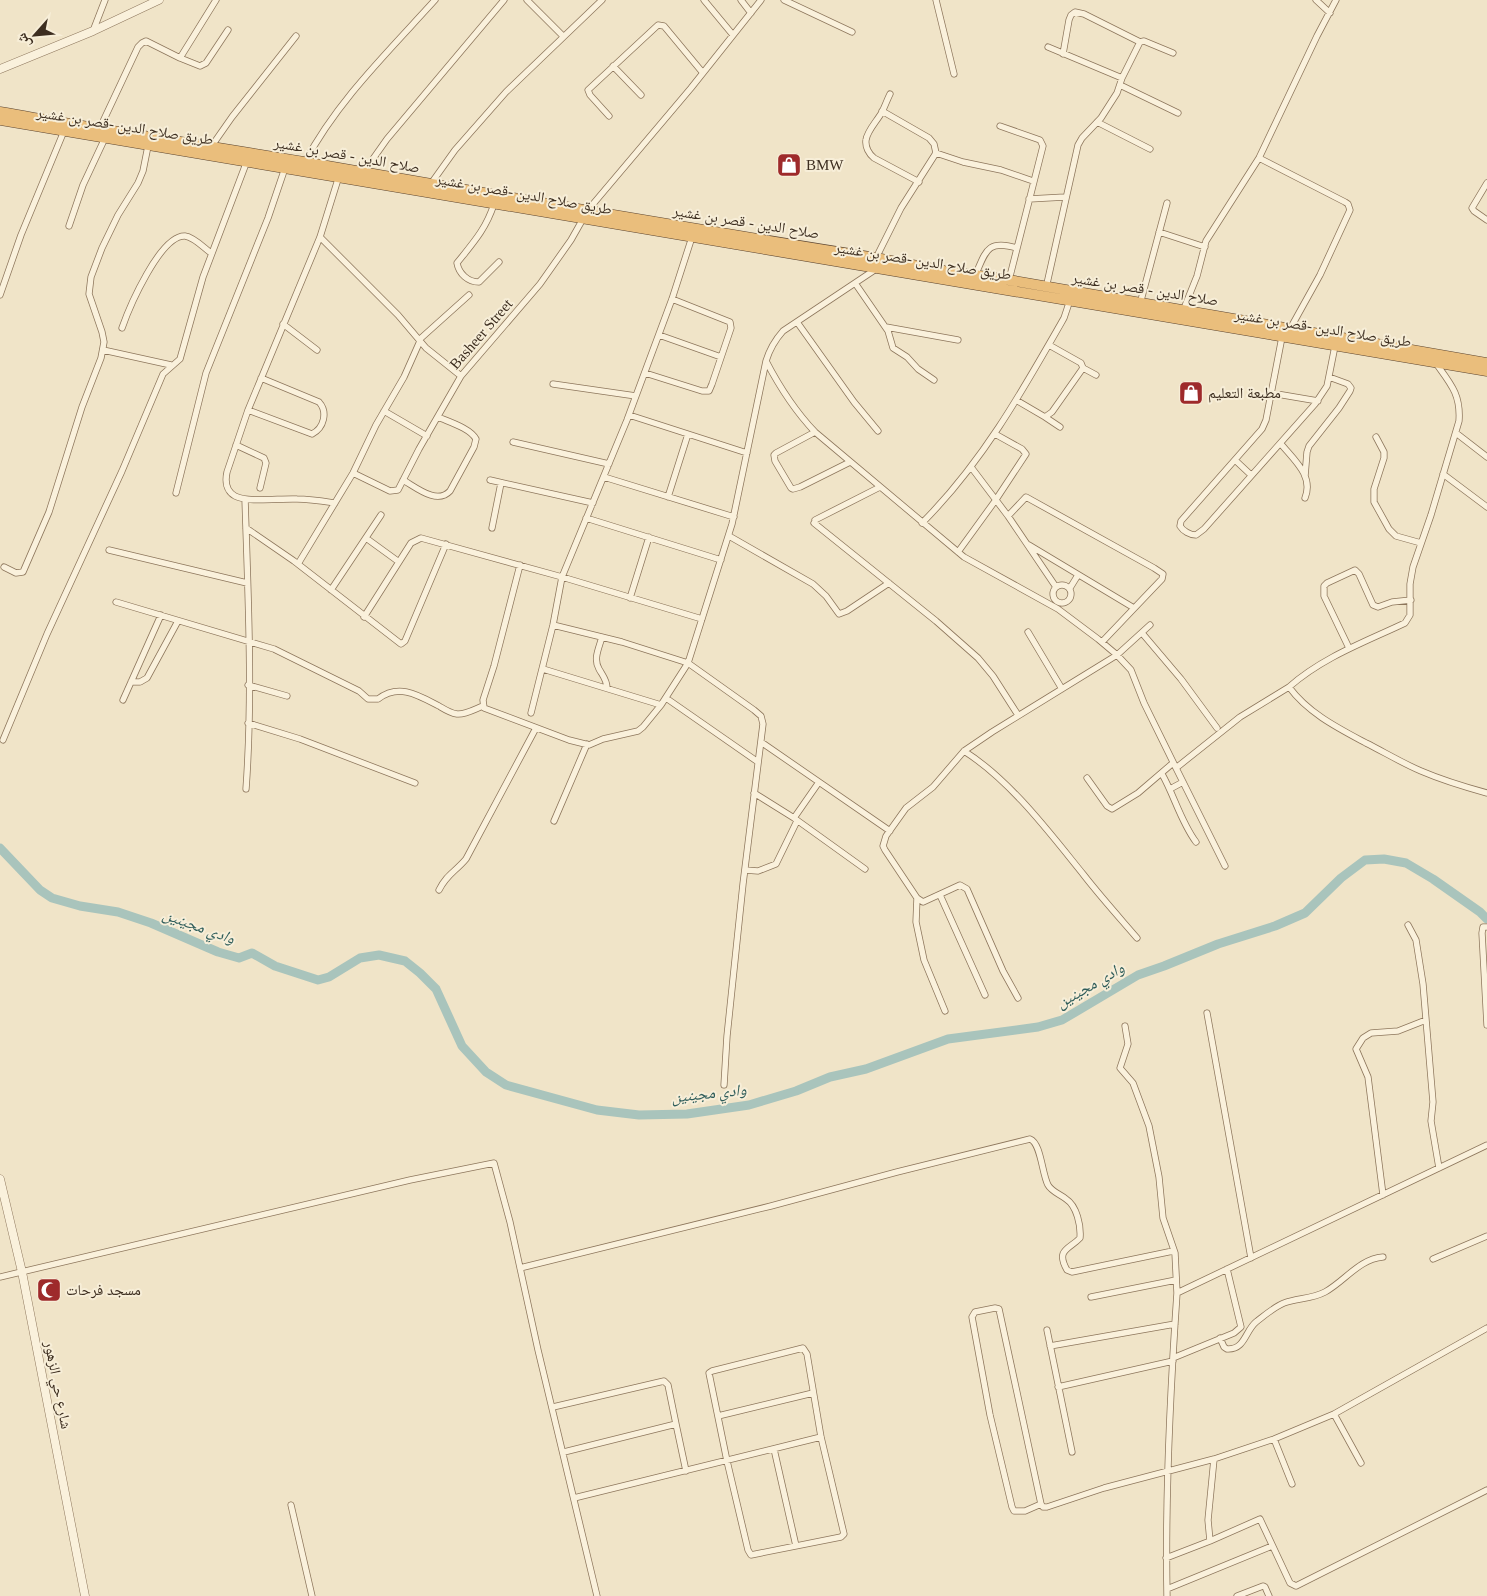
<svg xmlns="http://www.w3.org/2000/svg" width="1487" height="1596" viewBox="0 0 1487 1596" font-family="'Times New Roman','Noto Naskh Arabic',serif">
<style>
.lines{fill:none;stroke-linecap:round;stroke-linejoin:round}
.river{stroke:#a9c4bc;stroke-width:9}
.minor-casing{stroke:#8d765c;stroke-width:7}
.tertiary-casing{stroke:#8d765c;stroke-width:9}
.trunk-casing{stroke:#5b4430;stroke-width:11}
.minor{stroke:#faf1dc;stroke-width:5.5}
.tertiary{stroke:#faf1dc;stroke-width:8}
.trunk{stroke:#eabe7c;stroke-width:10}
.labels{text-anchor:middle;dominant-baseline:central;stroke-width:4;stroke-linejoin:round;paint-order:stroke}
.street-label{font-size:15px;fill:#3d2e20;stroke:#f7eed8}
.poi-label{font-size:15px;fill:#3d2e20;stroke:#f7eed8;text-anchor:start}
.water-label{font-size:16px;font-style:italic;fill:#2f5d5a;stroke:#f7eed8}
</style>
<rect width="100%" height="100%" fill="#f0e4c8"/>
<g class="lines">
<path class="river" d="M0,848L40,890L52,898L80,906L118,912L151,923L218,952L239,958L252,953L275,966L318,980L329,977L360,958L379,955L405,961L420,973L436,989L462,1046L486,1072L506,1085L597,1110L639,1115L687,1114L749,1105L796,1091L830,1077L866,1069L948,1039L1038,1027L1062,1020L1138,975L1164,966L1218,944L1275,926L1305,913L1341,878L1365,860L1384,859L1406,863L1433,879L1480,912L1487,919"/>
<defs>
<path id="minor" d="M527,0L563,36
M704,0L733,35
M741,0L751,13
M784,0L852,32
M936,0L954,74
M1316,0L1330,13
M93,31L105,0
M1048,47L1122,78
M1063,54L1069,20L1071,15L1075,12L1084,14L1140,42
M180,58L216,0
M613,66L641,95
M1120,85L1178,113
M890,94C887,100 885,106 882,112C877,121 867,131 866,140C865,147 869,154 874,158L919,182
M609,116L590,95L588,90L658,25L664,26L703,73
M1097,122L1150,149
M1000,126L1040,140L1043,146L1009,280
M99,130L138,47L142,43L146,41L180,58L200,66L206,63L228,30
M211,147L232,117L296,36
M936,153L963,162L1001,170L1033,181
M1259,158L1345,202L1348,204L1350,210L1320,275L1290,329
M305,162C337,101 389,51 435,0
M363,173L387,139L504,0
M1487,183L1472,208L1474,211L1487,220
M430,185L455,150L506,92L602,0
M1029,199L1065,197
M494,204C486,229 473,243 457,263C459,274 468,282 479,282L499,262
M69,226L83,185L105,138
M1159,232L1205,247
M320,237L398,315L426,348L461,376
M876,258L901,208L936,153L934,144L929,138L882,111
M876,269L783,331C775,340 770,348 766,361C779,386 796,412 815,432L964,557L1058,609L1098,639L1117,655L1131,670L1144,703L1176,768L1240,717L1289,687C1308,713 1338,728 1366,743C1384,752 1402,763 1421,771C1442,780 1465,787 1487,793
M975,276C986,251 987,239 1017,248
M855,283L888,331L893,348L907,357L918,369L934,380
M1046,288L1078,145L1082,138L1101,118L1117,93L1122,78L1140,42L1144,41L1173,53
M0,295L21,235L64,131
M1140,304L1167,203
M1183,311L1197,276L1206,241L1259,158L1317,36L1336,0
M797,322L854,402L878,431
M283,324L317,350
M886,327L958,340
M122,328C129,308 160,235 185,236C194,237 204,248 211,253
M659,335L721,357
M1282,337L1266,420L1262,429L1181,521L1180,526C1183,531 1190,535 1196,535L1204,529L1315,404L1327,386L1335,346
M420,339L469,295
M1049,345L1081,363L1083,368L1096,375
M103,350L171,365
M645,373L702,391H709L712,384L731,328L730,322L672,299
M553,384L636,396
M1271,393L1318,401
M1016,400L1045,417L1052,412L1083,368
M248,410L312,434C324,428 328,412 319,402L261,378
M384,411L427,436
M629,415L747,453
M1045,417L1060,427
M815,432L776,453L774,455L775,461L791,488L793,489L800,487L850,462
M1456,433L1487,457
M1376,437L1384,452V458L1374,489V502L1389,529L1396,536L1421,543
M513,442L609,464
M1281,444C1294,460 1314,476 1305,498
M236,445L264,458L266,463L260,488
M1235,460L1251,475
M971,467L1008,516L1056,587
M353,473L390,491L398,490L419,449L461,376L540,284L571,240L588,210L691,88L761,0
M1443,474L1487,507
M1305,476L1307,452L1309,446L1339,408L1350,391L1351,388L1348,384L1329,377
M604,477L734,517
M403,480C417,488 437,505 450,491L474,447L476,439C470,428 449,422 438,417
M490,480L593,503
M176,493L206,373L268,218L285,168
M668,497L688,434
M245,499C248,595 253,693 246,789
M335,503C322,501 310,499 297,499C281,498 248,503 235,496C226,491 225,481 227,472L248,410L320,237L339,176
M1008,516L1026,497L1154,568L1163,574L1162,579L1102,642
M586,518L721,560
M815,520L880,487
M814,523L936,621L978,658L993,676L1018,715
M922,523C982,463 1023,390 1064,318L1070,300
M246,528L294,561L401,644L405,641L446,544
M492,528L501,483
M729,536L813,584L826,596L839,614L847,611L889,583
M366,538L399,562
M1029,545L1134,608
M109,550L247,583
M958,552L995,501L1026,454L1022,449L995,434
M298,564L353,473L376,425L404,377L420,341
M520,565L494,666L483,700L484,708L569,740L589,745L603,739L638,731L643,727L661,705
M4,567L16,573L23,572L49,512L82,407L101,358L104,342L102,332L89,294L91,277L102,248L118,215L138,183L143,171L148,146
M1053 594a9 9 0 1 1 18 0a9 9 0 1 1-18 0Z
M1070,588L1078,575
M331,590L381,515
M630,598L649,537
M116,602L274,649L359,691L368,699H378C399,683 418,695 439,706C444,709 450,713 457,714C465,715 475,709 483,706
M364,617L411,543L421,538L562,577L702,619
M1028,632L1062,689
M1142,633L1181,679L1217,728
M602,637C599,648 593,659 599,669C603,676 607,680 607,688
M1349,648L1324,596V586L1327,583L1355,570L1359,574L1373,605L1378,607L1392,602L1411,600
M543,669L661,705L688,663L622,642L553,625
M131,682H140L147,678L178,621
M248,685L287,696
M1289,687C1323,657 1365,642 1405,623L1410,615V584L1413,567L1431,515L1459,421C1461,394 1450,383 1435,362
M666,698L758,762
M123,700L161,615
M531,713L553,625L562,577L627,420L672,299L692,237
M248,723L300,739L415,783
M3,740L47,634L122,471L163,374L180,359L203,277L247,161
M761,742L890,831
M964,751C1010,780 1049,832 1083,874C1100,896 1119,917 1137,938
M1176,768L1225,866
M1162,774C1174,795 1181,822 1196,842
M1087,778L1107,806L1112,809L1138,793L1173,763
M1170,789L1183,782
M754,793L794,818L865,869
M794,818L819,782
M554,821L587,744
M745,870L758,871L776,864L797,821
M439,890C447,874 455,872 466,859L536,728
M940,895L985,995
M917,898L923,902L960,885L967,889L1003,971L1018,998
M1408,925L1416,940L1423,984L1433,1102L1431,1121L1439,1168
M1487,927H1483L1482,933L1487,1025
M945,1011L924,960L916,922L917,898L885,850L883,846L886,836L906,808L933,787L964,751L992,732L1117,655L1150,625
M1207,1013L1251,1258
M1125,1026L1128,1044L1120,1068L1133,1083L1149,1126L1159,1177L1163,1218L1175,1253
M724,1085L727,1036L743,884L763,724L761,716L754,710L688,663L732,524L766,361
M1383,1195L1368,1077L1356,1049L1363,1038L1371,1033L1398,1031L1426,1020
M1433,1259L1487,1236
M520,1268L771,1206L897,1172L1030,1139C1041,1143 1042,1174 1048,1185C1052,1192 1060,1194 1066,1199C1077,1206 1081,1226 1080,1238C1070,1249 1055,1249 1067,1270L1072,1272L1173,1251L1175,1253L1177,1293
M0,1277L410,1180L494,1163L510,1222L538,1350L597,1596
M1091,1297L1176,1280
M1047,1330L1072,1452
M1220,1338L1224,1347L1227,1349C1245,1350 1245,1331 1256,1322C1265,1315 1274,1307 1284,1303C1298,1298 1312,1299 1325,1292C1345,1281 1359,1259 1383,1257
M1050,1346L1175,1324
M803,1348L807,1354L821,1437L844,1534L841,1537L751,1555L748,1550L727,1461L709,1373L712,1371Z
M1173,1358L1234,1333L1241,1327L1227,1269
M1058,1387L1173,1361
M553,1407L664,1381L668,1385L676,1424L564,1452
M1334,1414L1361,1463
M718,1416L813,1393
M676,1424L686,1471
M1274,1439L1292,1484
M774,1449L796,1546
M574,1498L821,1437
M1041,1504L999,1309L995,1308L975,1312L972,1317L990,1415L1012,1507L1014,1511H1025L1041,1504L1043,1507H1047L1104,1488L1214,1459L1274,1439L1334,1414L1487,1328
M291,1505L312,1596
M1210,1541L1260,1519L1290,1583L1296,1586L1487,1490
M1166,1558L1210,1541L1208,1520L1214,1459
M1167,1589L1272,1546
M1167,1596C1165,1495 1170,1394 1177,1293L1487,1145
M1237,1596L1263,1586L1265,1587L1269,1596"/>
<path id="tertiary" d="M0,69L93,31L159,0
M0,1179L22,1272L85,1596"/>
<path id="trunk" d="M0,112C101,130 203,145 304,162C494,195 685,228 876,258L944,271L1009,280L1487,363
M0,120L1487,371"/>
</defs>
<use href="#minor" class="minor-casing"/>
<use href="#tertiary" class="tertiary-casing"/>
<use href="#trunk" class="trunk-casing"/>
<use href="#minor" class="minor"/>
<use href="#tertiary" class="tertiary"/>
<use href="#trunk" class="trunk"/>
</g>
<defs>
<symbol id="shop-square" viewBox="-11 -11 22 22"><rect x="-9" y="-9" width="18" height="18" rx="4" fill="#9e2a2b" stroke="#f7eed8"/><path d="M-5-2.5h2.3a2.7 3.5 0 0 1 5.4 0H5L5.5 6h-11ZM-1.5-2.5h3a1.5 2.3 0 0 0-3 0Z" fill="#fff"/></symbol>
<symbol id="mosque-square" viewBox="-11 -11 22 22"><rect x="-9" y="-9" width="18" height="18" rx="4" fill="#9e2a2b" stroke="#f7eed8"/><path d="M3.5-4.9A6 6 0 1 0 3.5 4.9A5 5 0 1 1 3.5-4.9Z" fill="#fff"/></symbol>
</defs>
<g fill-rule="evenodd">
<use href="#shop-square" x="775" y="151" width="28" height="28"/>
<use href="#shop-square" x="1177" y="379" width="28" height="28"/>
<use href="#mosque-square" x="35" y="1276" width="28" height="28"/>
</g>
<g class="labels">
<g class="street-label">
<text transform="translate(125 126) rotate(9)">طريق صلاح الدين -قصر بن غشير</text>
<text transform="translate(347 155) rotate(10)">صلاح الدين - قصر بن غشير</text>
<text transform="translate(524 194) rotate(10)">طريق صلاح الدين -قصر بن غشير</text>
<text transform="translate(746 222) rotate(9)">صلاح الدين - قصر بن غشير</text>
<text transform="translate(923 261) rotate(9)">طريق صلاح الدين -قصر بن غشير</text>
<text transform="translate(1145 289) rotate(9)">صلاح الدين - قصر بن غشير</text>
<text transform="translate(1323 328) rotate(9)">طريق صلاح الدين -قصر بن غشير</text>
<text transform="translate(481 334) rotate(-49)">Basheer Street</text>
<text transform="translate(58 1385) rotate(79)">شارع حي الزهور</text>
</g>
<g class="poi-label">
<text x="806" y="165">BMW</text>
<text x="1208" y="393">مطبعة التعليم</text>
<text x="66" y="1290">مسجد فرحات</text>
</g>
<g class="water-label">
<text transform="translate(199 926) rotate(20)">وادي مجينين</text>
<text transform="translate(1090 985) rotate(-30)">وادي مجينين</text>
<text transform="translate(709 1093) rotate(-6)">وادي مجينين</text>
</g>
</g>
<g transform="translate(35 35) rotate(243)" stroke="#f7eed8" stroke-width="4" paint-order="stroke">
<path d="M0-4L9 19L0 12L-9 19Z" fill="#3d2e20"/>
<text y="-8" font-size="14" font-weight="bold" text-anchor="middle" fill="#3d2e20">ش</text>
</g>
</svg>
